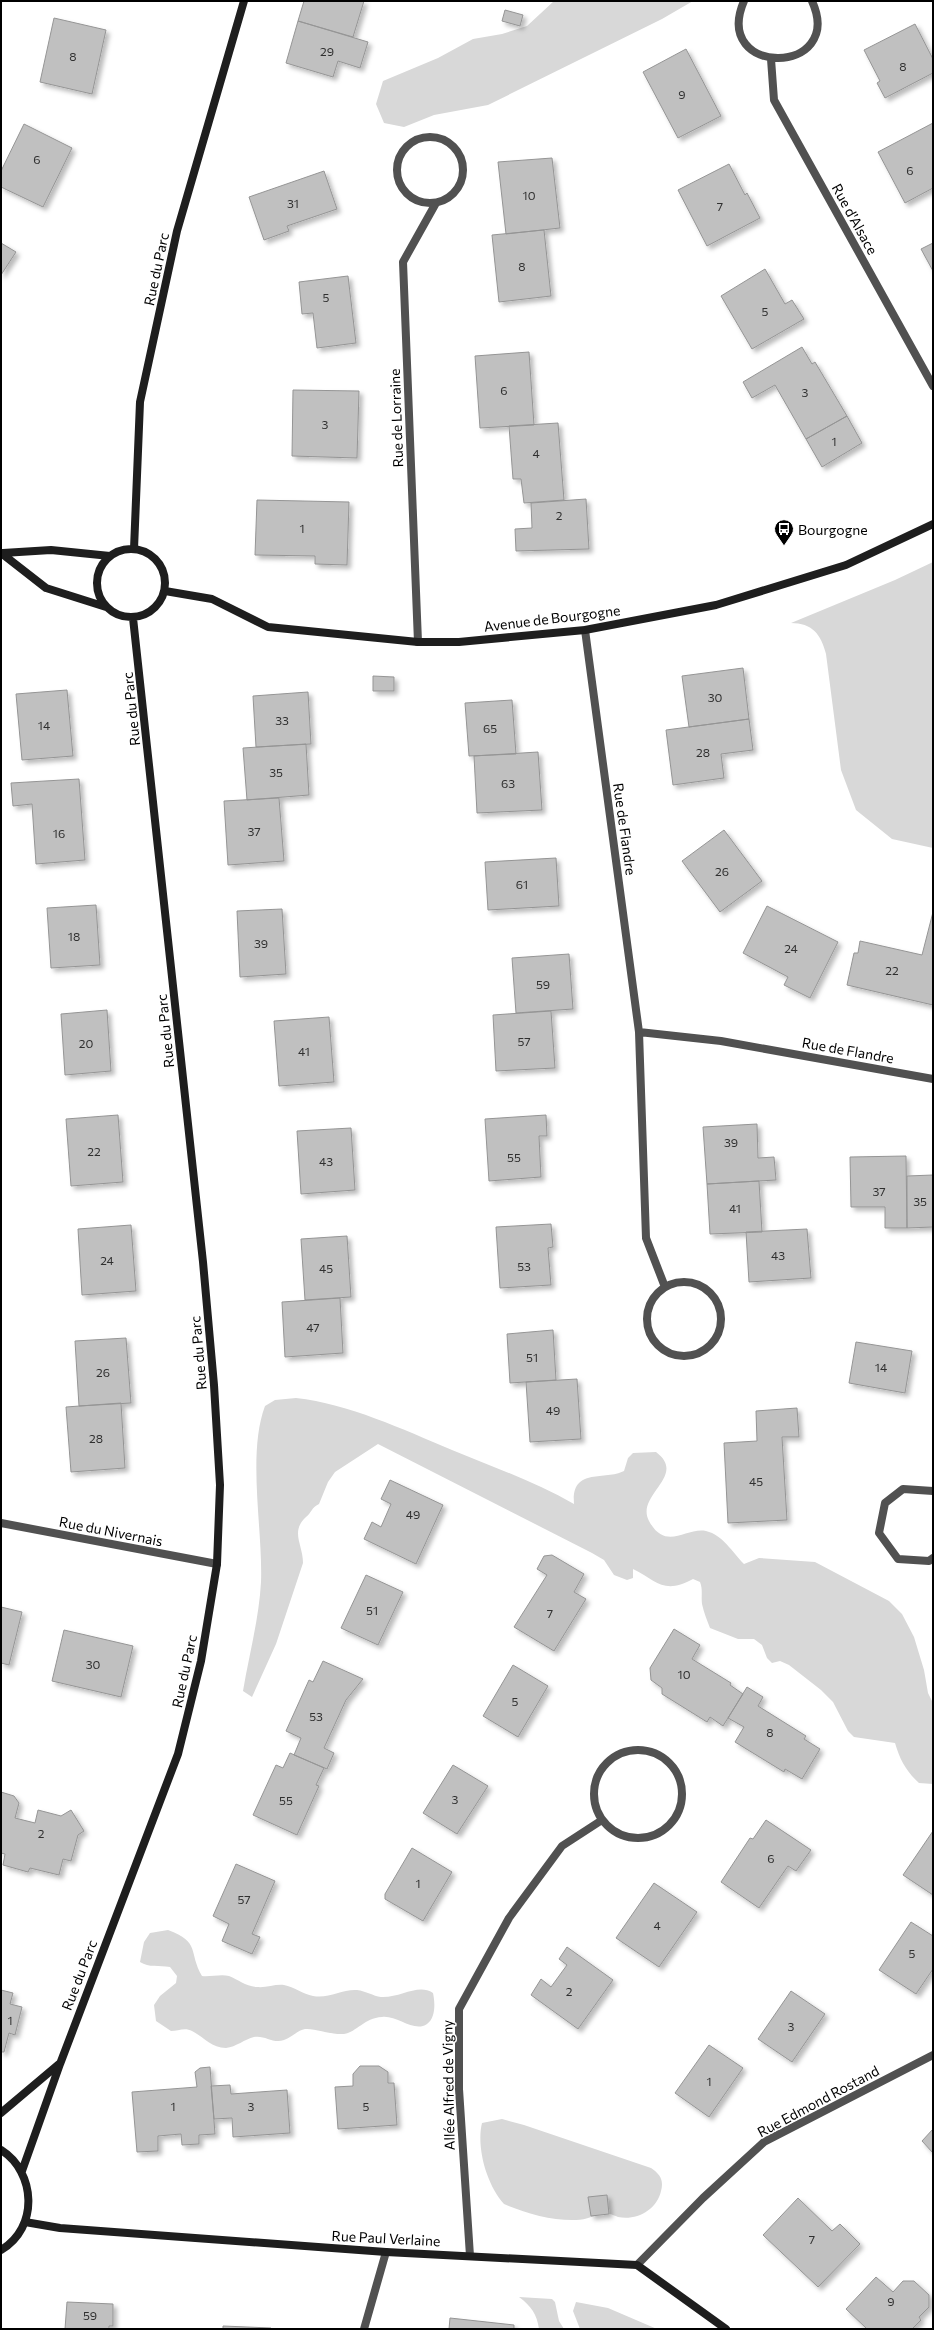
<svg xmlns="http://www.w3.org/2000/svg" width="934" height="2330" viewBox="0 0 934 2330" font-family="Commissioner,sans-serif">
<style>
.green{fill:#d8d8d8}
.building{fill:#c0c0c0;stroke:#959595;filter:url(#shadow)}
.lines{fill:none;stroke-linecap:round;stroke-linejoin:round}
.street{stroke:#515151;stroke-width:8}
.secondary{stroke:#1e1e1e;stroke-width:8}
.labels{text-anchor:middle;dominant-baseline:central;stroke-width:3;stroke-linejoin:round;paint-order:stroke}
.number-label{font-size:12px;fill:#303030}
.street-label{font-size:14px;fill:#000;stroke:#fff}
.poi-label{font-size:14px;fill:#000;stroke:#fff;text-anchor:start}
</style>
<defs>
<filter id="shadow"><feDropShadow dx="3.5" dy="3.5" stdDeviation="2" flood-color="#0004"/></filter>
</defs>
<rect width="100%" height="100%" fill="#fff"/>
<path class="green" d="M554,1H693L662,19L488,105L434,115L404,127L384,123L376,104L383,81L438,58L473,39L502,34L527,26Z
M933,562V848L892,839L856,810L841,770L826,654C821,634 812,623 791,623L895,580Z
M296,1398C349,1404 402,1429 452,1450C493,1467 536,1482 574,1504C571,1467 604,1481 624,1471L628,1458L633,1453L656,1452C688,1476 635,1495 649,1521C666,1552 686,1527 706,1531C723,1535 732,1552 744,1564L759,1558L815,1562L889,1601L902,1614L914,1637L924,1670L928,1693L933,1703V1784L919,1783C906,1771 900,1760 895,1743L854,1737L848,1731L833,1702L821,1690L789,1665L780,1661L772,1663L767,1658L762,1645L754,1639H738L710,1628C707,1620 704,1613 702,1604C701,1595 703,1590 700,1582L693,1579C664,1595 657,1581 633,1569V1578L627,1580L614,1575L604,1560L592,1553L378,1444L335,1472L328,1482L319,1504C311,1508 312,1512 306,1517C290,1532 303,1544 303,1563L276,1644L252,1697L243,1691C249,1655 259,1619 261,1582C263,1530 247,1454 265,1406L275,1400Z
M168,1930C201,1942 188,1952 202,1976C210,1977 221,1974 229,1976C239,1980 245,1986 257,1987C266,1988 275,1984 284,1985C294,1987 303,1994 313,1996C329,1999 342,1989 357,1990C366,1991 373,1996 381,1997C401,1998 418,1983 433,1993C435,2002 436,2018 427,2024C414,2033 397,2015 382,2017C364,2018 357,2032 344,2034C331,2035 315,2028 305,2029C298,2030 291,2038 284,2040C273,2044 265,2035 254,2037C245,2039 236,2047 226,2048C211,2048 204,2037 192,2031C185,2027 178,2031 171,2031L156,2021L154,2005L160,1996L176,1983L177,1976L170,1967C159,1965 149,1968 140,1962L144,1942L150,1933Z
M502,2119L524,2125L651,2168C660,2174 664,2180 661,2191C657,2210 636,2221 618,2217C615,2216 612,2214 609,2214C597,2213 587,2220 576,2220C553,2221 525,2213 504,2204C487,2185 476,2148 482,2123Z
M519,2297L552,2299L555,2302L559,2321L564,2329H539C537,2314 531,2306 519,2297Z
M576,2302L608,2308L657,2329H580L573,2311Z"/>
<path class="building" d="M304,1H364L353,37L298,21Z
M505,10L523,15L520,26L502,21Z
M54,18L106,30L92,94L40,82Z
M298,21L368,42L360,68L338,61L333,77L286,63Z
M915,24L933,59V73L885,98L877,83L880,81L864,50Z
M686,49L721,116L678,138L643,72Z
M933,123V188L905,203L878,152Z
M24,124L72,148L43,207L1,187V171Z
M552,158L560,228L506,234L498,162Z
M729,164L745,195L747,193L760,218L707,246L678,190Z
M324,171L337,209L287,226L289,231L264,240L249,197Z
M544,230L551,296L499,302L492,235Z
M1,243L16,252L1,275Z
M933,243V271L921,249Z
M765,269L785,304L792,300L804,319L752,349L721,296Z
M348,276L356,343L317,348L313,313L302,314L299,282Z
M802,347L812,364L815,362L847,416L806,439L775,385L752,398L743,382Z
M529,352L534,425L480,428L475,356Z
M293,390L359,391L357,458L292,456Z
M847,416L862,443L822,467L806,439Z
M558,423L564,500L524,503L521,479H513L509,426Z
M586,499L589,549L516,551L515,529L532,528L531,503Z
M257,500L349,502L347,565L315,564V556L255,555Z
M743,668L749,719L689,727L682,676Z
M373,676L394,677V691H373Z
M67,690L73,756L22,760L16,694Z
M308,692L311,744L256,747L253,696Z
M512,700L516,754L469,756L465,703Z
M749,719L753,750L721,754L724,778L673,785L666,730Z
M306,744L309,795L247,800L243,748Z
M538,752L542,810L477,813L474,756Z
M79,779L85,860L36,864L32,804L13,806L11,783Z
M279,798L284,861L228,865L224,801Z
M724,830L762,881L720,912L682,861Z
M556,858L559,906L488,910L485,862Z
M96,905L100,965L51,968L47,908Z
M767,906L838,942L810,998L784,985L788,977L743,953Z
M282,909L286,974L240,977L237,911Z
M933,912V1005L847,985L854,953H858L860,941L922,955Z
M569,954L573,1009L516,1013L512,958Z
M107,1010L111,1071L65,1075L61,1014Z
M551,1011L555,1068L496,1071L493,1015Z
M329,1017L334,1082L279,1086L274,1021Z
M118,1115L123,1182L71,1186L66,1119Z
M546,1115L547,1136H539L541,1177L489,1181L485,1119Z
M757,1124L758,1158L774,1157L776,1180L707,1184L703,1127Z
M351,1128L355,1190L301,1194L297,1131Z
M906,1156L907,1228H885V1207H851L850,1157Z
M933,1175V1227L907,1228V1176Z
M759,1181L762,1232L710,1234L707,1184Z
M551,1224L553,1247L548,1248L551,1285L500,1288L496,1227Z
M131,1225L136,1291L82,1295L78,1229Z
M807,1229L811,1278L749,1282L746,1232Z
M347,1236L351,1297L305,1300L301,1239Z
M340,1298L343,1353L285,1357L282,1302Z
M553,1330L556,1380L510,1383L507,1334Z
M126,1338L131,1403L79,1406L75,1341Z
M856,1342L912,1351L905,1393L849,1383Z
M577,1379L581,1439L530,1442L526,1382Z
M121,1403L125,1468L71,1472L66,1407Z
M797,1408L799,1437H782L787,1520L728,1523L724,1443L757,1441L756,1411Z
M390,1480L443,1505L416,1564L364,1539L372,1522L381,1527L391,1504L381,1499Z
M552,1555L584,1574L574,1592L586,1599L554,1651L514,1627L547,1575L537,1569L544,1556Z
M366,1575L403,1592L378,1645L341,1628Z
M1,1607L22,1612L9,1665L1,1663Z
M674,1629L700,1645L692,1659L731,1683L730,1685L743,1694L723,1726L710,1717L707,1722L662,1694V1688L651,1680L650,1668Z
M64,1630L133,1646L121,1697L52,1681Z
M323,1661L363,1679L346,1700L324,1748L334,1753L327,1769L294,1755L301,1738L286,1731L309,1680L313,1682Z
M513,1665L548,1686L518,1737L483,1716Z
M747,1687L763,1697L758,1706L806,1736L804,1739L820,1749L802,1779L785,1769L784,1772L735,1742L744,1727L728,1718Z
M290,1753L324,1768L316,1785L319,1786L297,1835L253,1815L276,1765L283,1768Z
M453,1765L488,1786L457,1834L423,1813Z
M1,1792L14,1796L19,1803L15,1818L35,1823L38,1810L61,1816L71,1810L84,1831L78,1835L71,1861L63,1859L59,1875L30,1868L28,1872L3,1865L5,1854L1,1853Z
M766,1820L811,1850L796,1871L788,1866L759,1908L721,1882L750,1838L753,1839Z
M933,1831V1895L903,1875Z
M412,1848L452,1872L423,1921L385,1899V1894Z
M236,1864L275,1881L252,1934L260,1937L252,1954L222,1941L229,1924L213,1916Z
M654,1883L697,1912L659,1967L616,1938Z
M911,1922L933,1936V1969L916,1994L879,1970Z
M567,1947L613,1980L578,2029L531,1995L541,1979L551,1987L567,1965L559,1959Z
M1,1990L13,1993L10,2004L22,2007L15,2035L9,2033L4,2052H1Z
M791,1991L825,2014L792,2062L758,2039Z
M709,2045L743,2068L709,2117L675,2093Z
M360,2066H379L388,2072V2083H394L397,2125L338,2129L335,2087L353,2086V2074Z
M210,2067L215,2134L199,2135V2144L182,2145L181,2134L158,2136V2151L137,2152L132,2092L197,2087L195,2072L200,2068Z
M230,2085L231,2094L287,2090L290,2133L233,2137L232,2118L214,2119L211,2086Z
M933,2129V2153L922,2141Z
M607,2195L609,2214L591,2216L588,2197Z
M798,2198L832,2231L840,2224L860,2244L818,2287L763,2235Z
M876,2277L893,2292L903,2281H914L929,2295V2307L919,2317L921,2320L912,2329H867L846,2309Z
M67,2302L113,2304V2326H109V2329H65Z
M450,2318L514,2325V2329H449Z
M223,2326L271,2328V2329H223Z"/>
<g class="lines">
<path class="street" d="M744,1C711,78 846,76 812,1
M771,59L774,100L933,386
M397 170a33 33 0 1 1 66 0a33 33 0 1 1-66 0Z
M585,630L639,1032L646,1238L665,1287
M418,642L403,262L436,203
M639,1032L721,1041L933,1079
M647 1319a37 37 0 1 1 74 0a37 37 0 1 1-74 0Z
M933,1491L903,1489L885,1503L879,1533L898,1559L929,1561L933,1558
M1,1523L217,1564
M594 1794a44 44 0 1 1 88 0a44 44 0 1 1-88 0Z
M470,2256L459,2089V2009L509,1918L562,1846L602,1820
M637,2265L703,2198L764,2142L933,2055
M364,2329L386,2252"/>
<path class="secondary" d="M97 583a34 34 0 1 1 68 0a34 34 0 1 1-68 0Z
M134,549L140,402L177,231L244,1
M1,553L46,588L106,607
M3,553L51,550L110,556
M165,591L212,599L268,627L418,642H459L585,630L716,605L846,565L933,524
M1,2113L59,2064
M1,2150C36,2172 39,2228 1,2250
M22,2171L60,2064L178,1754L201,1661L217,1564L220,1485L214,1385L203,1262L133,618
M25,2222L60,2228L386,2252L637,2265L726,2329"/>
</g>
<defs>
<symbol id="bus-pin" viewBox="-11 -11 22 30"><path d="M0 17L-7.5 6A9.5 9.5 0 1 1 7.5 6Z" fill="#000" stroke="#fff"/><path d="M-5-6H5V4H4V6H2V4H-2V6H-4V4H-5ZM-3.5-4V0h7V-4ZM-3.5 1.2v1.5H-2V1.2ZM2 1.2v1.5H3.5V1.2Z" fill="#fff"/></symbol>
</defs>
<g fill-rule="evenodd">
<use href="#bus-pin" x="773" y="518" width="22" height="30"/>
</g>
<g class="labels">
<g class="number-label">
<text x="327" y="51">29</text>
<text x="73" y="56">8</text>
<text x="903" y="66">8</text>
<text x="682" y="94">9</text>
<text x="37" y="159">6</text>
<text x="910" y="170">6</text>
<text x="529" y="195">10</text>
<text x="293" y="203">31</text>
<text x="720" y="206">7</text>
<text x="522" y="266">8</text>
<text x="326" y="297">5</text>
<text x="765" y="311">5</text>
<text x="504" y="390">6</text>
<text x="805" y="392">3</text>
<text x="325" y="424">3</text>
<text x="834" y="441">1</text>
<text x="536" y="453">4</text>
<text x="559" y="515">2</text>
<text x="302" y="528">1</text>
<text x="715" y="697">30</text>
<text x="282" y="720">33</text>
<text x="44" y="725">14</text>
<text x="490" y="728">65</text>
<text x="703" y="752">28</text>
<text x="276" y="772">35</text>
<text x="508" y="783">63</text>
<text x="254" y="831">37</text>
<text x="59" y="833">16</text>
<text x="722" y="871">26</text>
<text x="522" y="884">61</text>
<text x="74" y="936">18</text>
<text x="261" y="943">39</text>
<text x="791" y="948">24</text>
<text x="892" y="970">22</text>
<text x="543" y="984">59</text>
<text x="524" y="1041">57</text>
<text x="86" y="1043">20</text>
<text x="304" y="1051">41</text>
<text x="731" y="1142">39</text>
<text x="94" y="1151">22</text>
<text x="514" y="1157">55</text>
<text x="326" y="1161">43</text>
<text x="879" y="1191">37</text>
<text x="920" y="1201">35</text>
<text x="735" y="1208">41</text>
<text x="778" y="1255">43</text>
<text x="107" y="1260">24</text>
<text x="524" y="1266">53</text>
<text x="326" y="1268">45</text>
<text x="313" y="1327">47</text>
<text x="532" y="1357">51</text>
<text x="881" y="1367">14</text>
<text x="103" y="1372">26</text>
<text x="553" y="1410">49</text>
<text x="96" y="1438">28</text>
<text x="756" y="1481">45</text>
<text x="413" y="1514">49</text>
<text x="372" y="1610">51</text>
<text x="550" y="1613">7</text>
<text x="93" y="1664">30</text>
<text x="684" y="1674">10</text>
<text x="515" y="1701">5</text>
<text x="316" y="1716">53</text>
<text x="770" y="1732">8</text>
<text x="455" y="1799">3</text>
<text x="286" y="1800">55</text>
<text x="41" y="1833">2</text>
<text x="771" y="1858">6</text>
<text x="418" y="1883">1</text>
<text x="244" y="1899">57</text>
<text x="657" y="1925">4</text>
<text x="912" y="1953">5</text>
<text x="569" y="1991">2</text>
<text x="10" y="2020">1</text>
<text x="791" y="2026">3</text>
<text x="709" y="2081">1</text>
<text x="173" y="2106">1</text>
<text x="251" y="2106">3</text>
<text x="366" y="2106">5</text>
<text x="812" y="2239">7</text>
<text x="891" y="2301">9</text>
<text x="90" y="2315">59</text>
</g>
<g class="street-label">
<text transform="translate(855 219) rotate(61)">Rue d'Alsace</text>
<text transform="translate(156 269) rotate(-78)">Rue du Parc</text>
<text transform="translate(396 418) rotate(-92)">Rue de Lorraine</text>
<text transform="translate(552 618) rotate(-7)">Avenue de Bourgogne</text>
<text transform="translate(131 709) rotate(-96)">Rue du Parc</text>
<text transform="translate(625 829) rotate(82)">Rue de Flandre</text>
<text transform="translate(165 1031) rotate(-96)">Rue du Parc</text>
<text transform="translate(848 1050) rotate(10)">Rue de Flandre</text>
<text transform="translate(198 1353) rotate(-95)">Rue du Parc</text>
<text transform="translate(111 1531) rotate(11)">Rue du Nivernais</text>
<text transform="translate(184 1671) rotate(-78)">Rue du Parc</text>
<text transform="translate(79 1975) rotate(-69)">Rue du Parc</text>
<text transform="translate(448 2085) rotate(-91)">Allée Alfred de Vigny</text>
<text transform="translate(818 2101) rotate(-28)">Rue Edmond Rostand</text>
<text transform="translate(386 2238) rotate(3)">Rue Paul Verlaine</text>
</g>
<g class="poi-label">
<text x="798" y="529">Bourgogne</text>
</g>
</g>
<rect width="934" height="2330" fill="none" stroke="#000000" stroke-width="4"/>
</svg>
